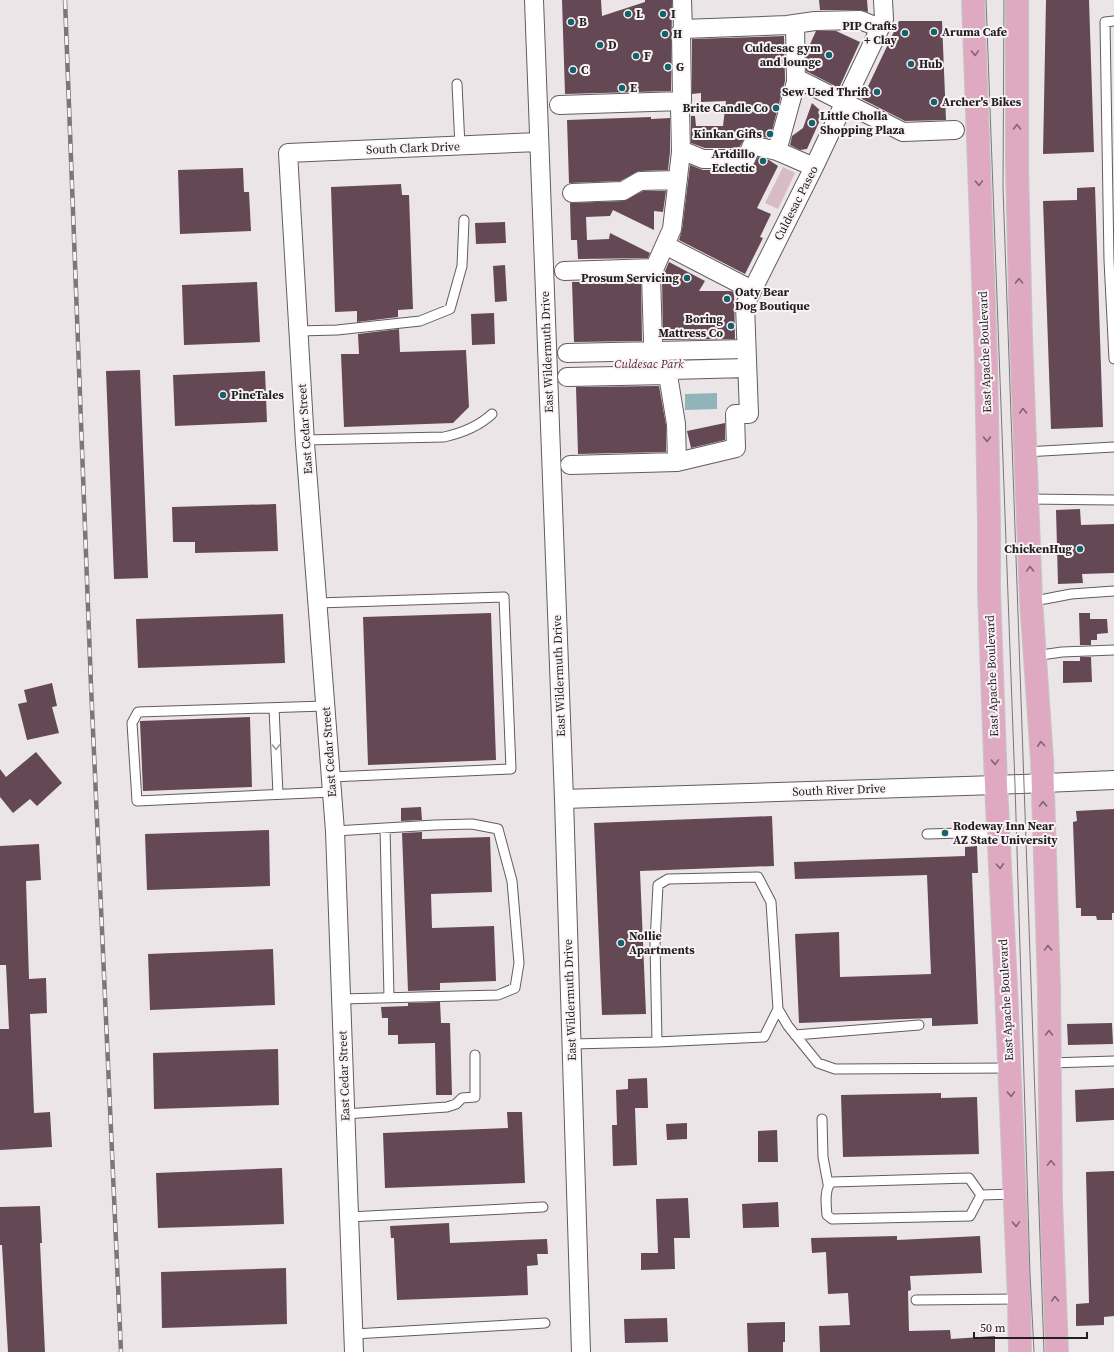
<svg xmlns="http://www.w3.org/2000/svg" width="1114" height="1352" viewBox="0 0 1114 1352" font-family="'Source Serif 4',serif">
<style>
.green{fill:#d7bbc5}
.water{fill:#8fb5bb}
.building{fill:#644853}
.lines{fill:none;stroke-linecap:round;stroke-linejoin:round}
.lane-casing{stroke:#625c5e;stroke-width:11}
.street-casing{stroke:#625c5e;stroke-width:20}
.primary-casing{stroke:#c6c5c5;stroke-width:24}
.lane{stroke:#fff;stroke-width:9}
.street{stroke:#fff;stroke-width:18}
.primary{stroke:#dfaac1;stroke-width:22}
.tram{stroke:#7b7678;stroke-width:1}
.rail-casing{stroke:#7b7678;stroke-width:4.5}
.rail{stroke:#f9f3f5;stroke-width:3;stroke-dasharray:9;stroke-linecap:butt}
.oneway{stroke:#816571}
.oneway2{stroke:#9c9b9b}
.poi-dot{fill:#15626c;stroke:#f9f3f5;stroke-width:1.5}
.labels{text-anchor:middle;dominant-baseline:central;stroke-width:4;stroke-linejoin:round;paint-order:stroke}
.poi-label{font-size:12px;font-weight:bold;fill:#232021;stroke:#f9f3f5;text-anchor:start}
.street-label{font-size:12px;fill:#232021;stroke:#f9f3f5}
.park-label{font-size:12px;font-style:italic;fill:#582b3f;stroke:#f9f3f5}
</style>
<rect width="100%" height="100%" fill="#ece5e8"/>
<path class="green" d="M783,167L795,173L778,209L765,203Z"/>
<path class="water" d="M717,393V409L685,410V394Z"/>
<path class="building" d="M562,0H601L602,16L645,2V0H672L671,91L565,94Z
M819,0H867L868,12L860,10H820Z
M1046,0H1089L1094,152L1043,154Z
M899,21H942L946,120L905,121L862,99Z
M816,31H836L860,42L839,88L806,71V53Z
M784,36L785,81L770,138L749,135L745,137L739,148H705L691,143V116H695L696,126H723L726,101L701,102V93L692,94V39Z
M812,103L824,114L821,118L807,149L800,150L790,145L792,136L803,128Z
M651,117V119L670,118V152L668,170L639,171L620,181L569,183L567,120Z
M758,157L769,160L778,166L757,208L771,214L760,237L763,238L745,274L679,240L682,230L690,165L703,170H746L752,167Z
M243,168L244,192H249L251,231L180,234L178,170Z
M401,184L402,195H409L413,309L398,310V317L357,322V311L335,312L331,187Z
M1095,187L1103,427L1051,429L1043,201L1077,200V188Z
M643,191H666L663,212L654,211V230L613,210L610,216L586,217L587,240L609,239L610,233L650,253L648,258L578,259L577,240H571L570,203L623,201Z
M505,222L506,243L476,244L475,223Z
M669,262L705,281L699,291H730L734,292L735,339L663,340L662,278Z
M505,265L507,301L495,302L493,266Z
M626,279H641L642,341L574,342L572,282L626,281Z
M257,282L260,342L184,345L182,285Z
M494,313L495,344L472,345L471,314Z
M399,329L400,352L466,350L469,407L453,423L344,427L341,354H359L358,334Z
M140,370L148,578L114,579L106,371Z
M265,371L267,422L175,426L173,375Z
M659,386L666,425V452L578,454L576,387Z
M725,423V440L691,448L687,431Z
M276,504L278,551L195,553V542H173L172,507Z
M1080,509L1081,525L1114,524V573L1082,574L1083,583L1058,584L1056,510Z
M491,613L496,760L368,765L363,617Z
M1079,613H1090V619H1107L1108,633L1097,634V640H1091V645H1080Z
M283,614L285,663L138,668L136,619Z
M1080,657H1091L1092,682L1063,683V661H1080Z
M52,683L57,706L52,707L59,733L27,740L18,704L27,702L24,690Z
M250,717L252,787L143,791L140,721Z
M36,752L62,783L37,806L30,799L13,813L0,797V769L6,777Z
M421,807L422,820L401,821V808Z
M1114,809V913H1112V920H1097L1096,916H1081V908H1076L1073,822L1077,821L1076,811Z
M772,816L774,866L640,871L646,1014L602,1015L594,823Z
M269,830L270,886L147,890L145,834Z
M422,832V839L490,837L492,892L431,894L432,928L494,926L496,981L440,983V990L408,991L402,833Z
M39,844L41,880L26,881L29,979L46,978L47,1013L30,1014L34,1113L50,1112L52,1147L0,1150V1029H9L6,965H0V846Z
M977,846L978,873H972L978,1024L932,1026V1018L799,1023L795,934L839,932L840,977L931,974L927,875L795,879L794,862L965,856V847Z
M273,949L275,1005L150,1010L148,954Z
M440,1002L441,1023H450L452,1095H436L435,1043L398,1044V1035H388V1018H382L381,1007L408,1006V1003Z
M1112,1023L1113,1044L1068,1045L1067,1024Z
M278,1049L279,1105L154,1109L153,1053Z
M647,1078L648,1108H635L637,1165L613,1166L612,1125H617L616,1090L628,1089V1079Z
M1114,1088V1120L1076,1122L1075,1090Z
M941,1093V1098L977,1097L979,1154L843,1157L841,1095Z
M507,1112H522L525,1183L385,1188L383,1133L508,1128Z
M687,1123V1139L667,1140L666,1124Z
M777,1130L778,1162H758V1131Z
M282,1168L284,1224L158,1228L156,1173Z
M1114,1171V1316L1104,1317V1325L1076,1326V1304L1089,1303L1086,1172Z
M688,1198L690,1238H674L675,1269L641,1270V1253H658L656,1199Z
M778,1202L779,1227L743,1228L742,1204Z
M40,1206L42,1243H40L45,1352H8L2,1245H0V1207Z
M449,1223L450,1243L547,1239L548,1254H537L538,1265L527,1266L528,1295L397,1300L394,1238H391L390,1226Z
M897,1236V1240L980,1236L982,1273L910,1276L911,1290L908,1291L909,1331L950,1330L951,1339L995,1336V1352H820L819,1326L850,1325L848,1293L828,1294L826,1252L812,1253L811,1238Z
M286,1268L287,1324L162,1328L161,1272Z
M667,1318L668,1342L625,1343L624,1319Z
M785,1322V1342H783V1352H748L747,1323Z"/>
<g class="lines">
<defs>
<path id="lane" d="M1114,21L1105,22L1109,260L1114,359
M457,84L460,146
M298,331L337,330L420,321L450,309L462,266L464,220
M305,440L444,437C462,433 478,427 492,414
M1025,452L1114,447
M1027,499L1114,500
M1031,600L1045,599L1071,594L1114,591
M317,603L504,597L511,769L331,777
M1034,656L1062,652L1114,650
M325,706L138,712L132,723L137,801L332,792
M274,708L278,794
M385,828L389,997
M335,831L435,825L472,824L498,829L512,881L519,963L515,988L498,995L341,999
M927,834L998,832
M795,1035L919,1025
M657,1042L764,1037L778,1009
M571,1044L657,1042L655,943L658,885L668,879L758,877L771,902L778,1009L788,1026L818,1063L835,1069L1010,1068
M1050,1063L1114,1061
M345,1114L447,1107L456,1104L462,1098L475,1097V1055
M822,1119L823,1157L828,1184
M969,1178L981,1195L970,1216L832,1219L827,1215C826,1205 824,1187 832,1182Z
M981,1195L1015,1194
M349,1217L543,1207
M916,1300L1019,1299
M354,1334L545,1323"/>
<path id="street" d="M534,0L564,799L581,1352
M682,0L683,29L787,25L815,21L860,20L880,28
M795,24L796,82L777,151L814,167
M796,78L903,132L955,130
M559,105L682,101
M681,150L703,159H746L752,145L777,151
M572,193L623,191L640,181L678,180
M665,245L752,290
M564,271L655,268
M567,353L746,349
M654,375L651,276L672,229L681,152L680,107L682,99L681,32L683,29
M668,375L676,424L677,462
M567,377L668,375L671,370L747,368
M570,465L677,462L736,448L735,414H749L745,305L814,167L880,28L884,19L883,0
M564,799L996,785L1114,780
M354,1352L335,831L305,443L288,153L539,142"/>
<path id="primary" d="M973,0L986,360L989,522V590L996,785L1006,987L1019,1299L1020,1352
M1017,0V166L1021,338L1031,600L1042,760L1049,987L1051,1202L1057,1352"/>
</defs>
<use href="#lane" class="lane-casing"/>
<use href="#street" class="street-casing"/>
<use href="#primary" class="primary-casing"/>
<use href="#lane" class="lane"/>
<use href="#street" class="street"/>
<use href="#primary" class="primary"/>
<path class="tram" d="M986,0L1015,785L1030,1274L1034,1352
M1004,0L1003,188L1044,1352"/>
<defs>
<path id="rail" d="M65,0L91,686L121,1352"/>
</defs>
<use href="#rail" class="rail-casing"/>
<use href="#rail" class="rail"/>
</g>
<defs><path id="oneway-chevron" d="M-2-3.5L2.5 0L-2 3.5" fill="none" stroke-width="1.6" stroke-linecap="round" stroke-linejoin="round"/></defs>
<g class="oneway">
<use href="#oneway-chevron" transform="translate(975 53) rotate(88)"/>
<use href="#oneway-chevron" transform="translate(1017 127) rotate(-90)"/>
<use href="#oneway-chevron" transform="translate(979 183) rotate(88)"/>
<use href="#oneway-chevron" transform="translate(1019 281) rotate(-91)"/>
<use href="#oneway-chevron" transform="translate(1023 411) rotate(-92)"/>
<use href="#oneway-chevron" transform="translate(987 439) rotate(89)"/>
<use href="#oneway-chevron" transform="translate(1030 569) rotate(-92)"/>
<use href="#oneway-chevron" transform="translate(1041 744) rotate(-94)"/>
<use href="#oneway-chevron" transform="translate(995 762) rotate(88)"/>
<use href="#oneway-chevron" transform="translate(1043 804) rotate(-92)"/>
<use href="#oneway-chevron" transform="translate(1000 866) rotate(87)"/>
<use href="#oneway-chevron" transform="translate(1048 948) rotate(-92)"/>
<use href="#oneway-chevron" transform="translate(1049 1033) rotate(-90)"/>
<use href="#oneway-chevron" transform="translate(1011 1094) rotate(88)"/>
<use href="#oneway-chevron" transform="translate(1051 1163) rotate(-91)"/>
<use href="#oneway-chevron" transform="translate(1016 1224) rotate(88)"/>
<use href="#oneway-chevron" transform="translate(1055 1299) rotate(-92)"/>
</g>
<use class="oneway2" href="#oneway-chevron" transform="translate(276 747) rotate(88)"/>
<g class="poi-dot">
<circle cx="628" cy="14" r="4"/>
<circle cx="663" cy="14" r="4"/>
<circle cx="571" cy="22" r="4"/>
<circle cx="934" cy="32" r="4"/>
<circle cx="905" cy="33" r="4"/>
<circle cx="665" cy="34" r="4"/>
<circle cx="600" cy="45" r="4"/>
<circle cx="829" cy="55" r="4"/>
<circle cx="636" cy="56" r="4"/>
<circle cx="911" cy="64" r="4"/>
<circle cx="668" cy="67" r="4"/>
<circle cx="573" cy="70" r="4"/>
<circle cx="622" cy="88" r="4"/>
<circle cx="877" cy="92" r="4"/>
<circle cx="934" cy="102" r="4"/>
<circle cx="776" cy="108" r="4"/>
<circle cx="812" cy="123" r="4"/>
<circle cx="770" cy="134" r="4"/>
<circle cx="763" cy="161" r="4"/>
<circle cx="687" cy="278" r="4"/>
<circle cx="727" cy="299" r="4"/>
<circle cx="731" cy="326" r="4"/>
<circle cx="223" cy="395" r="4"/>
<circle cx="1080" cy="549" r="4"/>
<circle cx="945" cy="833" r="4"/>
<circle cx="621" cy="943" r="4"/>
</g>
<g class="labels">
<g class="poi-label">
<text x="636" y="14">L</text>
<text x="671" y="14">I</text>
<text x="579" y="22">B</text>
<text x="897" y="26" text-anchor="end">PIP Crafts<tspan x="897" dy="14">+ Clay</tspan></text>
<text x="942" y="32">Aruma Cafe</text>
<text x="673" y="34">H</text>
<text x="608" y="45">D</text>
<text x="821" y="48" text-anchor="end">Culdesac gym<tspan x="821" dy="14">and lounge</tspan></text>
<text x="644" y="56">F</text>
<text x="919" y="64">Hub</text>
<text x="676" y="67">G</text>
<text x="581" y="70">C</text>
<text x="630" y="88">E</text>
<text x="869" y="92" text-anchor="end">Sew Used Thrift</text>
<text x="942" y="102">Archer's Bikes</text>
<text x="768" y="108" text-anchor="end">Brite Candle Co</text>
<text x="820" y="116">Little Cholla<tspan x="820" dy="14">Shopping Plaza</tspan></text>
<text x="762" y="134" text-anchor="end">Kinkan Gifts</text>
<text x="755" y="154" text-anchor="end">Artdillo<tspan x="755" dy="14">Eclectic</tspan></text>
<text x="679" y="278" text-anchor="end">Prosum Servicing</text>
<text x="735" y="292">Oaty Bear<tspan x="735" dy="14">Dog Boutique</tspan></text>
<text x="723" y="319" text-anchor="end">Boring<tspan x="723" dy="14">Mattress Co</tspan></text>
<text x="231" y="395">PineTales</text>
<text x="1072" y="549" text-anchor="end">ChickenHug</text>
<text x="953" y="826">Rodeway Inn Near<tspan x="953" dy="14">AZ State University</tspan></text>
<text x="629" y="936">Nollie<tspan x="629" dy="14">Apartments</tspan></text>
</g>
<g class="street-label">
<text transform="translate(413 148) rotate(-2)">South Clark Drive</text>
<text transform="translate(796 203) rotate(-63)">Culdesac Paseo</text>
<text transform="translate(547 352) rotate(-92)">East Wildermuth Drive</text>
<text transform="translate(985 352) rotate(-92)">East Apache Boulevard</text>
<text transform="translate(305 429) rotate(-94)">East Cedar Street</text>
<text transform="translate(559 676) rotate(-92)">East Wildermuth Drive</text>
<text transform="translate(992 676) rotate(-92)">East Apache Boulevard</text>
<text transform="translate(329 752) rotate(-94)">East Cedar Street</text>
<text transform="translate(839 790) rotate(-2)">South River Drive</text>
<text transform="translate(570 1000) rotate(-92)">East Wildermuth Drive</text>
<text transform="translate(1006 1000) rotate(-93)">East Apache Boulevard</text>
<text transform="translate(344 1076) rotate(-92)">East Cedar Street</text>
</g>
<g class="park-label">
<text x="649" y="364">Culdesac Park</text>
</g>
</g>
<path d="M974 1332v6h113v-6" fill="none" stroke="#232021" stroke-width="2"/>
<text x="980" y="1332" font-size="12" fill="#232021" stroke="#f9f3f5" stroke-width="3" paint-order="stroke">50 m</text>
</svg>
